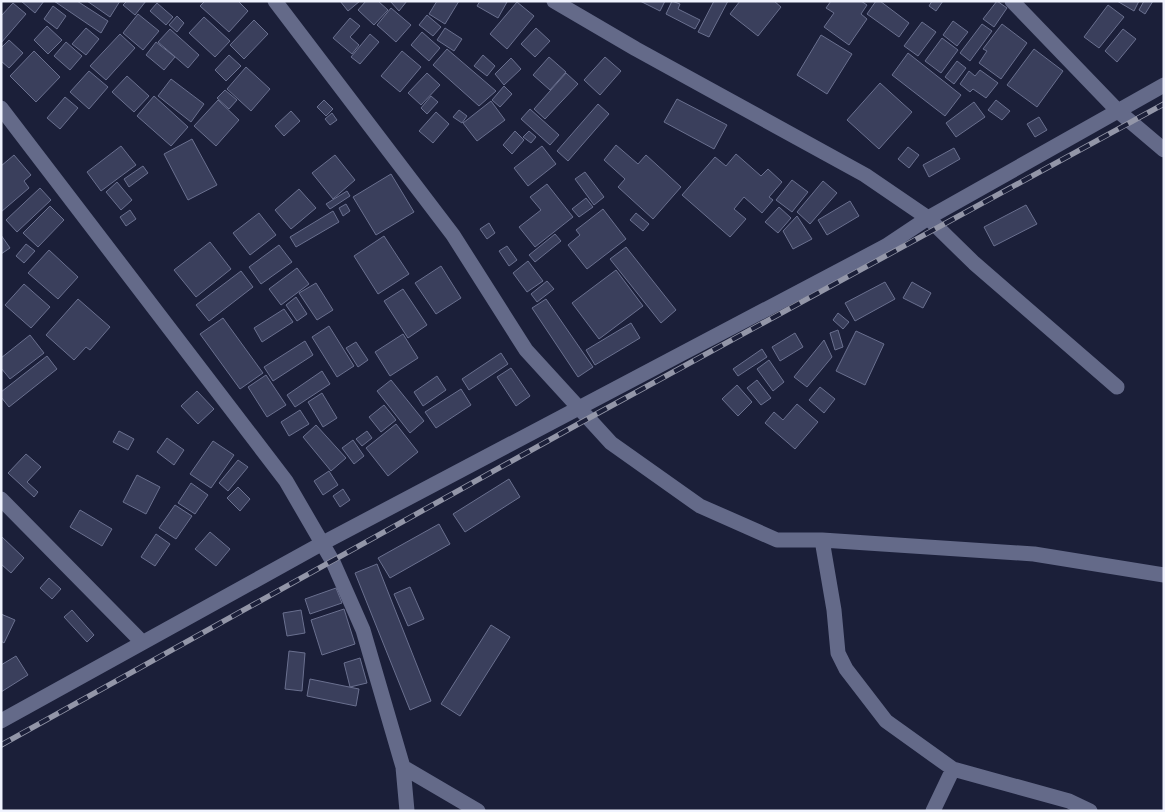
<svg xmlns="http://www.w3.org/2000/svg" width="1165" height="812" viewBox="0 0 1165 812" font-family="'Exo 2',sans-serif">
<style>
.building{fill:#3a3f5c;stroke:#6a708f}
.lines{fill:none;stroke-linecap:round;stroke-linejoin:round}
.street{stroke:#646a89;stroke-width:15}
.rail-casing{stroke:#9396a8;stroke-width:5.5}
.rail{stroke:#1b1f39;stroke-width:4;stroke-dasharray:11;stroke-linecap:butt}
</style>
<rect width="100%" height="100%" fill="#1b1f39"/>
<path class="building" d="M21,1H44L35,13Z
M54,1H77L108,21L101,33Z
M87,1H120L110,17Z
M127,1H146L135,15L123,5Z
M205,1H238L248,11L229,32L200,6Z
M340,1H360L348,11Z
M366,1H378L388,10L374,25L358,10Z
M390,1H407L399,11Z
M437,1H459L445,24L429,14Z
M480,1H504L507,2L498,18L477,6Z
M640,1H665L660,11Z
M672,1L680,4L678,9L700,20L695,29L666,14Z
M714,1H728L709,37L698,32Z
M740,1H774L781,7L758,36L730,14Z
M831,1H861L867,5L861,14L867,19L849,45L824,27L834,13L826,8Z
M876,1H880L909,23L899,37L867,14Z
M932,1H943L936,11L929,6Z
M997,1L1007,8L994,27L983,19Z
M1117,1H1139L1134,11Z
M1144,1H1153L1145,14L1139,10Z
M517,2L534,16L507,49L490,34Z
M13,3L26,14L1,43V16Z
M157,3L173,17L166,25L150,11Z
M1108,5L1124,17L1099,48L1084,37Z
M53,6L66,16L57,29L44,19Z
M391,8L411,25L396,42L377,25Z
M138,14L159,31L143,50L123,33Z
M427,15L441,27L433,36L419,25Z
M177,16L184,23L177,32L169,25Z
M204,17L230,41L215,57L189,33Z
M350,18L360,26L350,37L359,45L352,54L333,38Z
M254,20L268,34L244,59L230,45Z
M953,21L968,32L957,46L943,35Z
M922,22L936,32L918,56L904,46Z
M982,24L992,31L970,61L960,53Z
M1002,24L1027,43L1001,79L979,63L987,51L983,49Z
M47,26L62,40L48,54L34,40Z
M86,28L99,39L86,55L72,44Z
M445,28L462,39L454,51L437,40Z
M536,28L550,41L535,57L521,44Z
M170,29L199,55L188,68L158,42Z
M1123,29L1136,39L1117,62L1105,51Z
M422,32L440,48L429,61L411,45Z
M120,34L135,48L106,80L90,66Z
M370,34L379,42L360,64L351,57Z
M821,35L852,54L827,94L797,75Z
M942,38L958,50L941,73L925,61Z
M9,40L23,53L9,68L1,61V48Z
M66,42L82,56L70,70L54,56Z
M156,42L175,57L164,70L146,55Z
M447,49L496,91L479,106L433,65Z
M1034,49L1063,71L1037,107L1007,85Z
M34,51L60,77L36,102L10,76Z
M402,51L421,67L400,92L381,76Z
M908,53L961,95L945,116L892,75Z
M229,55L241,66L226,81L215,70Z
M483,55L495,66L487,76L474,66Z
M549,57L566,72L550,90L533,75Z
M605,57L621,71L600,95L584,80Z
M511,58L521,69L504,85L495,74Z
M957,61L966,68L954,84L945,77Z
M246,67L270,89L251,111L227,89Z
M980,70L998,83L986,98L973,89L970,92L960,84L969,71L975,76Z
M89,71L108,87L89,109L70,92Z
M427,73L440,85L421,105L408,93Z
M566,73L578,84L545,119L534,109Z
M127,76L149,96L134,112L112,92Z
M171,79L204,104L191,122L158,96Z
M880,83L912,112L879,149L847,120Z
M504,86L512,94L500,107L492,100Z
M225,90L237,100L229,109L217,98Z
M154,96L188,127L171,146L137,116Z
M431,96L438,102L427,114L421,108Z
M65,97L78,108L60,129L47,118Z
M677,99L727,125L714,149L664,122Z
M218,100L239,120L216,146L194,126Z
M324,100L333,109L326,116L317,107Z
M996,100L1010,111L1002,120L988,110Z
M491,101L505,120L477,141L463,123Z
M974,102L985,117L956,137L946,123Z
M598,104L609,114L568,161L557,151Z
M530,109L559,135L550,145L521,119Z
M459,110L467,116L462,123L453,117Z
M291,111L300,121L284,136L275,126Z
M436,112L449,124L433,143L419,131Z
M332,113L337,120L330,125L325,119Z
M1039,117L1047,130L1035,137L1027,124Z
M515,131L524,140L512,154L503,145Z
M529,131L536,137L531,143L523,137Z
M192,139L217,185L188,200L164,154Z
M616,145L638,164L646,155L681,187L653,219L618,187L625,179L604,160Z
M121,146L136,165L101,191L87,172Z
M542,146L556,164L528,186L514,168Z
M908,147L919,155L909,168L898,159Z
M954,148L960,159L929,177L923,165Z
M736,154L761,176L768,169L782,182L769,197L773,200L762,213L744,197L734,209L746,219L730,237L682,195L715,157L726,166Z
M14,155L31,175L24,181L29,188L1,212V166Z
M335,155L355,180L333,199L312,173Z
M143,166L148,173L129,187L124,179Z
M585,172L604,197L594,205L575,179Z
M391,174L414,212L376,235L353,197Z
M792,180L808,192L792,212L776,200Z
M823,181L837,193L810,224L797,212Z
M117,182L132,200L121,210L106,192Z
M547,184L573,217L535,247L519,227L541,210L530,197Z
M40,188L51,200L17,232L6,220Z
M299,189L316,208L291,229L275,210Z
M347,191L350,196L330,209L326,204Z
M586,198L593,207L579,217L572,209Z
M850,201L859,216L827,235L818,220Z
M346,204L350,211L343,216L339,208Z
M1026,205L1037,224L994,246L984,227Z
M50,206L64,220L38,247L23,233Z
M779,207L791,218L778,233L765,222Z
M603,209L626,239L587,269L568,245L580,235L576,230Z
M130,210L136,219L126,226L120,217Z
M333,211L339,222L296,247L290,237Z
M259,213L276,235L250,255L233,233Z
M636,213L649,224L643,231L630,220Z
M797,216L812,239L793,249L783,231Z
M489,223L495,233L487,239L480,229Z
M555,234L561,241L535,262L529,255Z
M1,235L10,248L1,254Z
M384,236L409,274L378,294L354,256Z
M210,242L231,269L196,297L174,270Z
M26,244L35,251L24,263L16,256Z
M279,245L292,262L261,284L249,267Z
M507,246L517,260L509,266L499,251Z
M626,247L676,310L661,323L610,259Z
M49,250L78,277L58,299L28,273Z
M528,261L543,281L527,292L513,273Z
M441,266L461,298L436,314L415,283Z
M297,268L309,284L281,305L269,289Z
M616,270L643,306L599,339L572,303Z
M241,271L253,287L209,321L196,305Z
M547,281L554,289L537,302L531,294Z
M885,282L895,299L855,321L845,303Z
M912,282L931,293L923,308L903,298Z
M316,283L333,310L317,320L299,293Z
M24,284L50,307L31,328L5,305Z
M403,289L427,325L408,338L384,301Z
M296,297L307,314L297,321L286,305Z
M78,299L110,327L90,350L86,347L74,360L46,335Z
M546,299L593,367L578,377L532,308Z
M284,309L293,322L262,342L254,328Z
M838,313L849,322L843,329L833,320Z
M223,318L263,373L240,389L200,334Z
M631,323L640,338L595,365L586,350Z
M329,326L354,366L337,377L312,337Z
M838,330L843,347L835,350L830,333Z
M856,331L884,344L865,385L836,371Z
M795,333L803,347L780,361L772,347Z
M403,334L418,358L390,376L375,352Z
M30,335L44,353L10,379L1,368V358Z
M824,340L832,357L807,387L794,377Z
M305,341L313,355L273,381L264,367Z
M356,342L368,360L358,367L346,348Z
M762,349L767,357L738,376L733,369Z
M501,353L508,364L469,390L462,379Z
M47,356L57,369L9,407L1,397V392Z
M769,360L784,382L773,391L757,369Z
M511,368L530,396L516,406L497,377Z
M322,371L330,384L295,407L287,395Z
M266,375L286,405L267,417L248,387Z
M437,376L446,390L423,406L414,392Z
M391,380L424,421L410,433L377,391Z
M757,380L771,398L761,405L747,388Z
M737,385L752,402L738,416L722,399Z
M820,387L835,399L824,413L809,400Z
M461,389L471,405L436,428L425,412Z
M197,391L214,409L198,424L181,406Z
M322,393L337,418L323,427L308,402Z
M797,404L818,422L795,449L765,423L774,412L783,420Z
M384,405L396,420L381,432L369,417Z
M300,410L309,424L289,436L281,422Z
M396,424L418,452L388,476L366,448Z
M316,425L346,458L331,471L303,437Z
M119,431L134,439L128,450L113,442Z
M367,431L372,438L362,446L356,439Z
M167,438L184,450L174,465L157,452Z
M353,440L364,456L354,464L342,448Z
M213,441L234,455L211,488L190,474Z
M26,454L41,467L27,482L38,492L34,497L8,473Z
M238,460L248,467L228,491L219,483Z
M329,471L338,485L323,495L314,481Z
M137,475L160,487L146,514L123,502Z
M509,479L520,497L465,532L453,514Z
M191,483L208,495L195,514L178,503Z
M238,487L250,499L240,511L227,498Z
M343,489L350,500L340,507L333,496Z
M175,505L192,516L176,539L159,528Z
M80,510L112,529L102,546L70,527Z
M439,524L450,544L390,578L378,558Z
M210,532L230,549L216,566L195,549Z
M156,534L170,544L155,566L141,557Z
M1,536L24,558L11,573L1,564Z
M377,564L431,701L410,710L355,573Z
M49,578L61,589L52,599L40,588Z
M410,587L424,619L408,626L394,594Z
M336,588L342,603L310,614L305,599Z
M344,609L355,644L322,655L311,620Z
M72,610L94,635L87,642L64,617Z
M301,610L305,633L287,636L283,613Z
M1,614L15,620L4,643L1,641Z
M491,625L510,637L460,716L441,704Z
M289,651L305,653L302,691L285,689Z
M16,656L28,675L1,692V665Z
M360,658L367,683L350,687L344,663Z
M310,679L359,689L356,706L307,696Z"/>
<g class="lines">
<path class="street" d="M275,1L453,235L526,350L611,443L700,506L777,540H822L1034,554L1164,575
M554,1L636,49L865,175L928,218L974,263L1117,387
M1012,1L1118,111L1164,150
M1,108L286,481L333,562L363,630L403,767L407,811
M1,499L142,642
M822,540L834,610L838,653L846,669L886,721L953,769L1069,801L1090,811
M1,721L321,544L886,246L928,218L1164,85
M403,767L478,811
M933,811L953,769"/>
<defs>
<path id="rail" d="M1,745L589,418L1164,104"/>
</defs>
<use href="#rail" class="rail-casing"/>
<use href="#rail" class="rail"/>
</g>
<rect width="1165" height="812" fill="none" stroke="#f0f3fe" stroke-width="5"/>
</svg>
